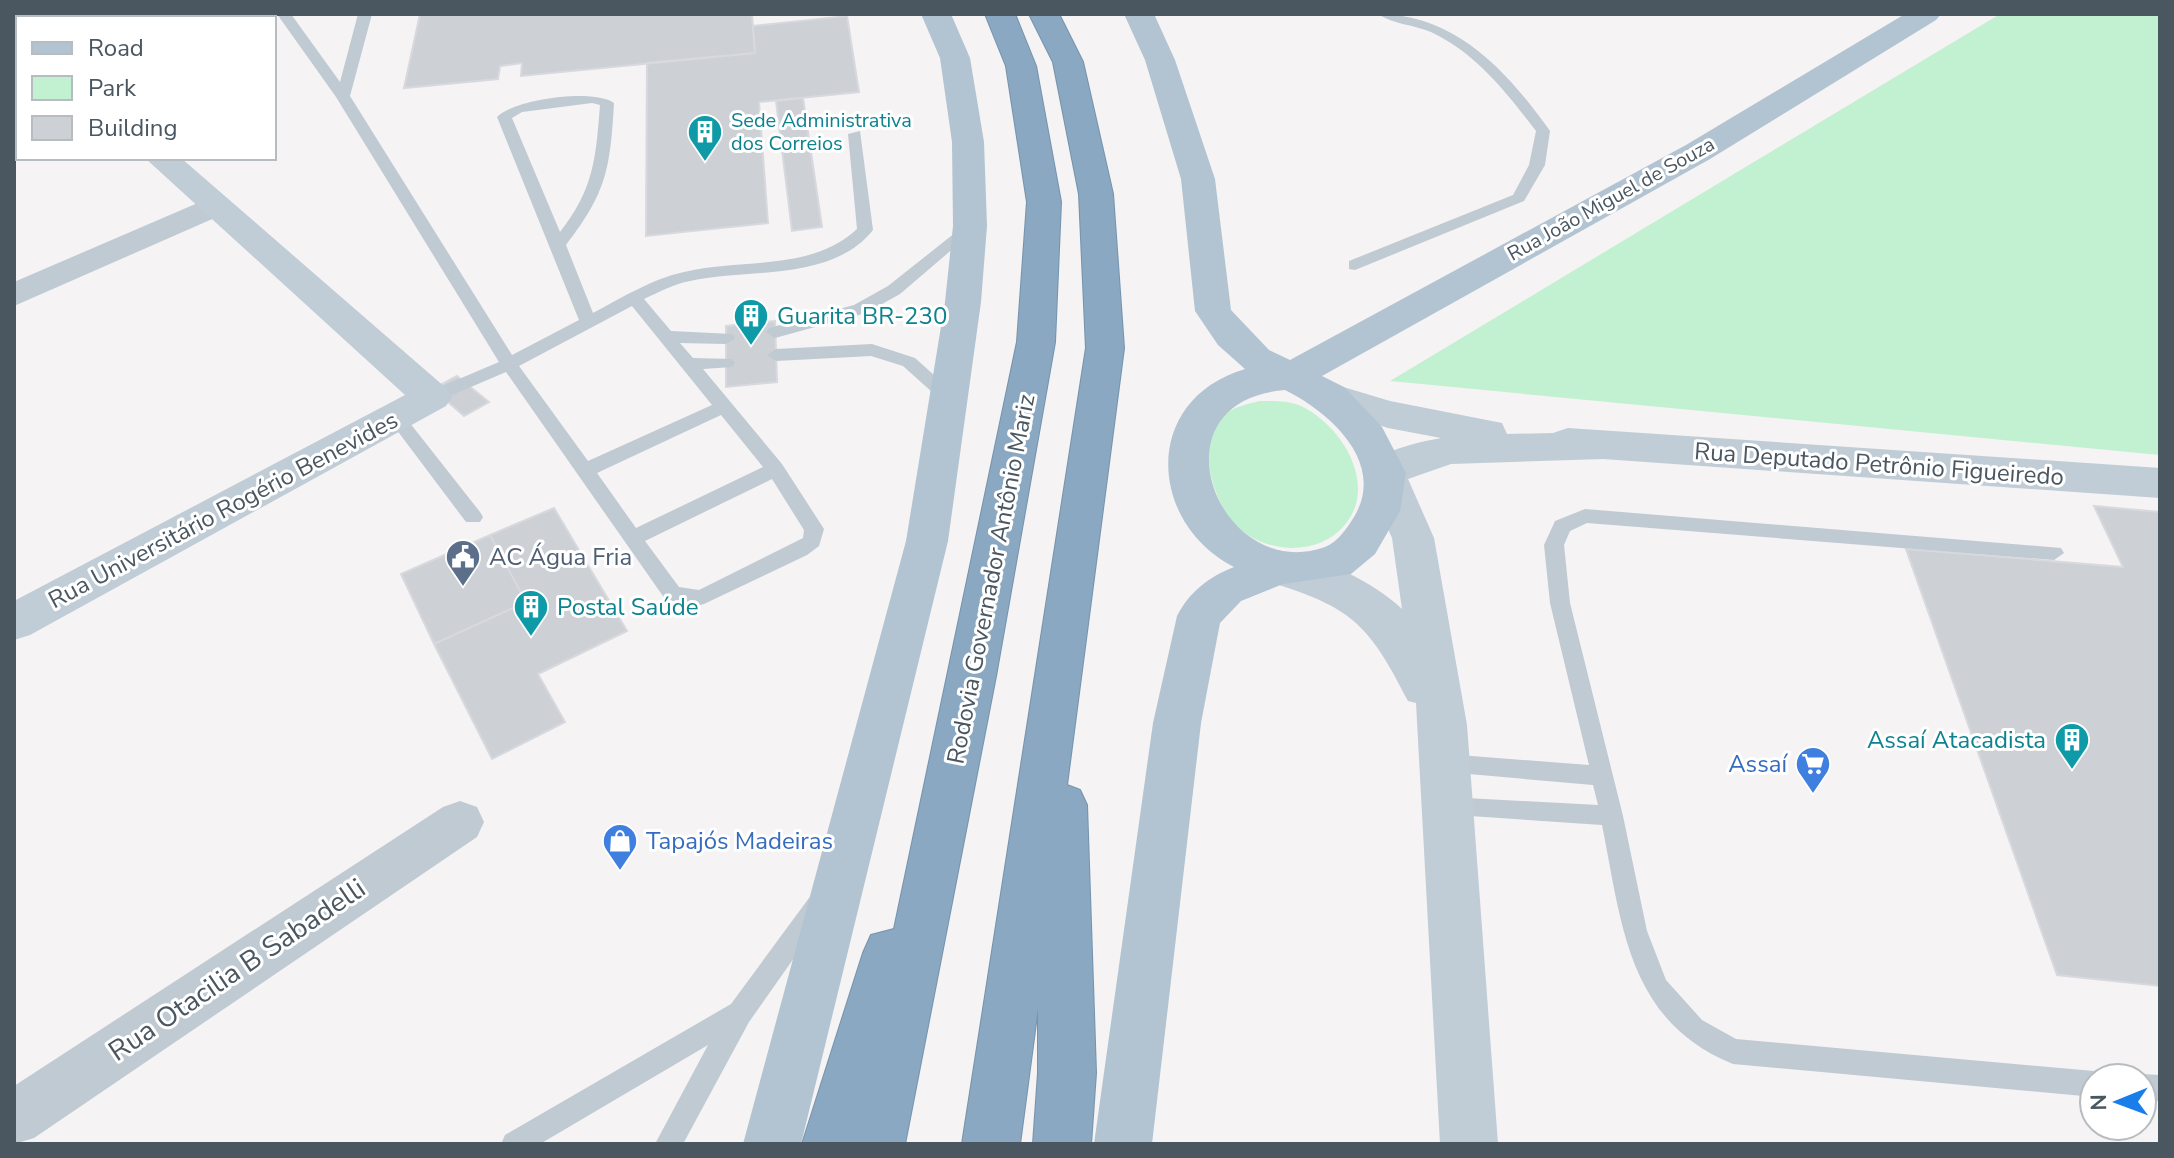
<svg xmlns="http://www.w3.org/2000/svg" width="2174" height="1158" viewBox="0 0 2174 1158" font-family="'Nunito Sans',sans-serif">
<style>
.green{fill:#c2f1d2}
.building{fill:#cdd0d5;stroke:#d7d9de;stroke-width:2}
.lines{fill:none;stroke-linecap:round;stroke-linejoin:round}
.highway-casing{stroke:#7593ad;stroke-width:2}
.lane{fill:#c0cad2;fill-rule:evenodd}
.street{fill:#c0cad2;fill-rule:evenodd}
.secondary{fill:#c0ccd6;fill-rule:evenodd}
.primary{fill:#b2c3d1;fill-rule:evenodd}
.highway{fill:#8aa8c1;fill-rule:evenodd}
.labels{text-anchor:middle;dominant-baseline:central;stroke-width:6;stroke-linejoin:round;paint-order:stroke}
.far-culture-label{font-size:20px;fill:#0d838f;stroke:#fff;text-anchor:start}
.far-street-label{font-size:20px;fill:#4a5761;stroke:#fff}
.culture-label{font-size:24px;fill:#0d838f;stroke:#fff;text-anchor:start}
.street-label{font-size:24px;fill:#4a5761;stroke:#fff}
.service-label{font-size:24px;fill:#4e5e75;stroke:#fff;text-anchor:start}
.shop-label{font-size:24px;fill:#366cbe;stroke:#fff;text-anchor:end}
.near-street-label{font-size:28px;fill:#4a5761;stroke:#fff}
</style>
<rect width="100%" height="100%" fill="#f5f3f3"/>
<path class="green" d="M2000,14H2160V455L1390,381Z
M1259,401C1274,401 1287,400 1301,406C1345,427 1381,491 1340,530C1311,558 1257,552 1231,520C1212,496 1194,435 1225,414C1234,407 1248,404 1259,401Z"/>
<path class="building" d="M420,14H752L755,53L521,76L522,63L500,66L498,79L404,88Z
M847,16L859,92L759,102L768,223L646,236L647,63L755,53L753,26Z
M803,98L822,227L792,231L776,101Z
M775,321L777,382L726,387V326Z
M457,376L489,402L464,416L433,389Z
M2094,506L2160,512V986L2057,975L1906,549L2123,567Z
M554,508L627,631L538,674L565,722L492,759L434,644L526,602L490,535Z
M490,535L526,602L434,644L401,574Z"/>
<g class="lines">
<defs>
<path id="highway" d="M985,14H1015L1036,66L1061,202L1055,342L996,676L905,1144H802L863,953L871,935L894,929L1017,342L1027,202L1006,66Z
M1029,14H1059L1083,62L1113,194L1124,348L1067,785L1080,790L1087,805L1096,1073L1091,1144H1033L1038,1073V1008L1020,1144H962L1086,348L1079,194L1053,62Z"/>
</defs>
<use href="#highway" class="highway-casing"/>
<path class="lane" d="M277,14H291L340,82L358,14H372L350,96L512,355L579,320L497,117C514,99 594,88 614,103C610,169 607,192 566,245L593,313C623,297 652,279 684,272C741,258 811,272 857,229L848,134L860,131L873,230C832,282 748,268 690,281C674,284 659,292 644,299L671,331L732,334L735,338L726,344L680,343L693,358L732,359L735,363L732,367L703,369L782,464L824,529L819,546L807,555L704,604L693,607L665,599L506,372L438,401H426L423,397L426,393L499,362L336,97ZM592,103L600,105C596,157 594,189 560,232L512,118L522,112ZM632,306L712,405L588,461L519,366ZM721,415L763,467L636,528L597,473ZM772,479L804,530L803,538L699,590L679,587L645,541Z
M1378,14C1456,14 1508,72 1550,131L1545,165L1524,201L1355,270L1349,269V261L1513,195L1529,165L1536,131C1507,93 1476,53 1431,32C1415,25 1392,24 1378,14Z
M970,221L976,223V229L900,294L866,313L775,338L766,332L769,328L854,305L888,286Z
M872,344L915,358L954,393L957,397L954,401H942L903,366L871,356L776,361L767,355L776,349Z
M396,411L402,413L480,512L483,517L480,522H466L390,421L387,417L390,413Z
M1585,509L2061,548L2064,553L2054,560L1587,523L1570,531L1564,545L1570,603L1623,816L1647,931L1666,980L1702,1020L1736,1039L2094,1071L2105,1078H2094V1097L1733,1064C1627,1021 1622,924 1602,825L1440,814L1437,807L1440,800L1448,797L1598,805L1593,785L1446,772L1438,770L1435,763L1438,756L1446,754L1589,765L1550,603L1544,545L1555,521Z
M817,895L825,898L829,906L825,914L749,1022L683,1144H655L708,1045L540,1144H501L505,1135L731,1004L809,898Z
M2142,1074L2160,1075V1101L2142,1100V1078H2133Z"/>
<path class="street" d="M18,65V84L14,85V66Z
M214,196L226,199L230,206L226,213L14,306V282Z
M460,801L477,807L484,822L477,837L34,1138L14,1144V1086L443,807Z"/>
<path class="secondary" d="M14,15L25,18H18V37L14,36Z
M145,158H181L446,388L452,397L446,406L30,635L14,640V601L405,395Z
M1330,383L1390,401L1502,423L1507,434L1553,433L1568,428L2160,468V498L1603,459L1451,464L1408,479L1434,538L1467,725L1498,1144H1440L1416,703L1408,701C1367,620 1350,607 1264,580L1257,568L1264,556C1301,544 1375,582 1402,609L1392,538L1364,473C1377,450 1416,443 1441,438L1388,428L1316,405L1310,396L1316,387Z"/>
<path class="primary" d="M921,14H951L970,58L984,142L987,226L981,302L948,541L801,1144H743L906,541L945,302L953,226L952,142L940,58Z
M1124,14H1154L1175,60L1215,179L1231,310L1269,350L1290,360L1686,145L1905,14H1941L1936,20L1710,159L1322,376L1344,387L1382,427L1406,473L1400,511L1375,554L1351,574L1283,584L1241,601L1220,623L1201,723L1152,1144H1094L1153,723L1177,616C1190,591 1209,577 1234,567C1148,523 1141,400 1245,369L1218,345L1195,311L1181,179L1145,60ZM1285,390C1329,412 1387,462 1354,517C1347,528 1338,542 1325,547C1219,585 1147,401 1285,390Z"/>
<use href="#highway" class="highway"/>
</g>
<defs>
<symbol id="building-pin" viewBox="-11 -11 22 30"><path d="M0 17L-7.5 6A9.5 9.5 0 1 1 7.5 6Z" fill="#0f9aa8" stroke="#fff"/><path d="M-4-6H4V6H1V3H-1V6H-4ZM-2.5-4.3h1.7v1.8h-1.7ZM.8-4.3h1.7v1.8H.8ZM-2.5-1h1.7V.8h-1.7ZM.8-1h1.7V.8H.8Z" fill="#fff"/></symbol>
<symbol id="civic-pin" viewBox="-11 -11 22 30"><path d="M0 17L-7.5 6A9.5 9.5 0 1 1 7.5 6Z" fill="#5c6f8a" stroke="#fff"/><path d="M-.6-6.5H3V-4.5H.6V-3L4-1V1h2V6H-6V1h2V-1L-.6-3ZM-1.2 2.5V6h2.4V2.5Z" fill="#fff"/></symbol>
<symbol id="supermarket-pin" viewBox="-11 -11 22 30"><path d="M0 17L-7.5 6A9.5 9.5 0 1 1 7.5 6Z" fill="#3f7fe0" stroke="#fff"/><path d="M-6-5.5h2.5l.6 2H6L4.5 2H-2.5L-4.4-4H-6ZM-1.5 3.2a1.3 1.3 0 1 0 .1 0ZM3 3.2a1.3 1.3 0 1 0 .1 0Z" fill="#fff"/></symbol>
<symbol id="shop-pin" viewBox="-11 -11 22 30"><path d="M0 17L-7.5 6A9.5 9.5 0 1 1 7.5 6Z" fill="#3f7fe0" stroke="#fff"/><path d="M-5-2.5h2.3a2.7 3.5 0 0 1 5.4 0H5L5.5 6h-11ZM-1.5-2.5h3a1.5 2.3 0 0 0-3 0Z" fill="#fff"/></symbol>
</defs>
<g fill-rule="evenodd">
<use href="#building-pin" x="685" y="112" width="40" height="54"/>
<use href="#building-pin" x="731" y="296" width="40" height="54"/>
<use href="#civic-pin" x="443" y="537" width="40" height="54"/>
<use href="#building-pin" x="511" y="587" width="40" height="54"/>
<use href="#building-pin" x="2052" y="720" width="40" height="54"/>
<use href="#supermarket-pin" x="1793" y="744" width="40" height="54"/>
<use href="#shop-pin" x="600" y="821" width="40" height="54"/>
</g>
<g class="labels">
<g class="far-culture-label">
<text x="731" y="120">Sede Administrativa<tspan x="731" dy="23">dos Correios</tspan></text>
</g>
<g class="far-street-label">
<text transform="translate(1611 199) rotate(-29)">Rua João Miguel de Souza</text>
</g>
<g class="culture-label">
<text x="777" y="316">Guarita BR-230</text>
<text x="557" y="607">Postal Saúde</text>
<text x="2046" y="740" text-anchor="end">Assaí Atacadista</text>
</g>
<g class="street-label">
<text transform="translate(1879 464) rotate(4)">Rua Deputado Petrônio Figueiredo</text>
<text transform="translate(223 510) rotate(-28)">Rua Universitário Rogério Benevides</text>
<text transform="translate(991 579) rotate(-79)">Rodovia Governador Antônio Mariz</text>
</g>
<g class="service-label">
<text x="489" y="557">AC Água Fria</text>
</g>
<g class="shop-label">
<text x="1787" y="764">Assaí</text>
<text x="646" y="841" text-anchor="start">Tapajós Madeiras</text>
</g>
<g class="near-street-label">
<text transform="translate(237 970) rotate(-34)">Rua Otacilia B Sabadelli</text>
</g>
</g>
<rect width="2174" height="1158" fill="none" stroke="#4a5761" stroke-width="32"/>
<rect x="16" y="16" width="260" height="144" fill="#ffffff" stroke="#b7bcc0" stroke-width="2"/>
<rect x="32" y="42" width="40" height="12" fill="#b2c3d1" stroke="#b7bcc0" stroke-width="2"/>
<text x="88" y="56" font-size="24" fill="#4a5761">Road</text>
<rect x="32" y="76" width="40" height="24" fill="#c2f1d2" stroke="#b7bcc0" stroke-width="2"/>
<text x="88" y="96" font-size="24" fill="#4a5761">Park</text>
<rect x="32" y="116" width="40" height="24" fill="#cdd0d5" stroke="#b7bcc0" stroke-width="2"/>
<text x="88" y="136" font-size="24" fill="#4a5761">Building</text>
<g transform="translate(2118 1102) rotate(269)"><circle r="38" fill="#ffffff" stroke="#b7bcc0" stroke-width="2"/>
<path d="M0-6L14 30L0 20L-14 30Z" fill="#197ee9"/>
<text y="-12" font-size="22" font-weight="bold" text-anchor="middle" fill="#4a5761">N</text>
</g>
</svg>
